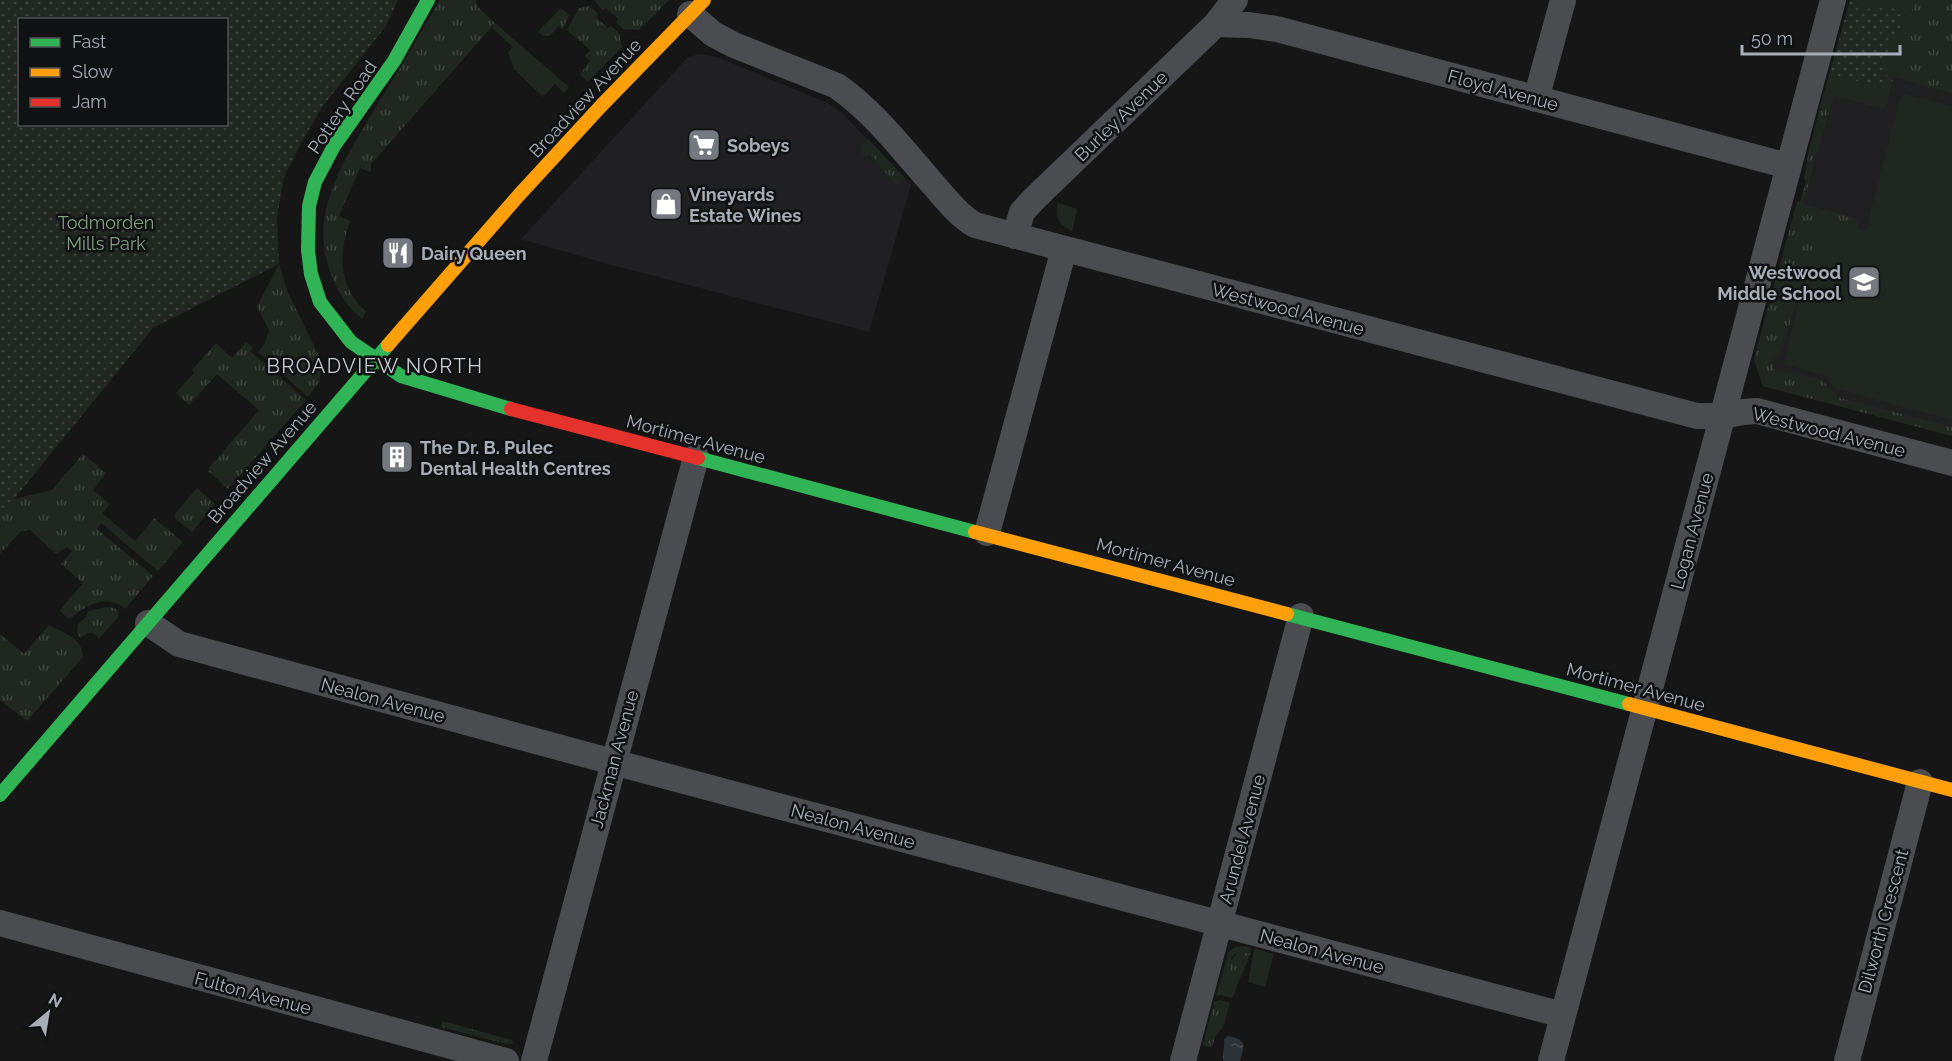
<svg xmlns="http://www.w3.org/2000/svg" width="1952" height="1061" viewBox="0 0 1952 1061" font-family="Raleway,sans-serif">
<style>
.built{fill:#202022}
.grass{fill:url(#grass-tufts)}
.park{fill:url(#park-dots);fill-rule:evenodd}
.garden{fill:#202720}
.water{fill:url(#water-ripples)}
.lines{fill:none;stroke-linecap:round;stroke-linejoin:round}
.street{stroke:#4b4c4f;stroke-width:26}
.fast{stroke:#30b455;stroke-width:14}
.slow{stroke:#ff9f0a;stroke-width:14}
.jam{stroke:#e5322d;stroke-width:14}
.labels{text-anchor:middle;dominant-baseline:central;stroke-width:5;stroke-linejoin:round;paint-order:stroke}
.street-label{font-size:18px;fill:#a8adb6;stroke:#101112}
.poi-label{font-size:18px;font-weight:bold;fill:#a8adb6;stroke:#101112;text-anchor:start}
.park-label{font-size:18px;fill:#80a080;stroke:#101112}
.neighbourhood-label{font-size:20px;letter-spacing:1.5px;fill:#c9ccd3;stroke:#101112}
</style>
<defs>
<pattern id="grass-tufts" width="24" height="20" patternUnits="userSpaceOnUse" patternTransform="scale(1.5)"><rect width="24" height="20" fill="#202720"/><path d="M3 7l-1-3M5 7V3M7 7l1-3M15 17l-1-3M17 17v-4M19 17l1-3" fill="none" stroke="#3e443e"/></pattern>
<pattern id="park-dots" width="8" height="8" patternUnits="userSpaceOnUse" patternTransform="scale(1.5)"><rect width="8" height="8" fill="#202720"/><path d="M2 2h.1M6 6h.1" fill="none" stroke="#3e443e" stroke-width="1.8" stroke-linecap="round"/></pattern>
<pattern id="water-ripples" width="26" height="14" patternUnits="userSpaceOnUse" patternTransform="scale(1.5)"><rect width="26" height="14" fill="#2c3439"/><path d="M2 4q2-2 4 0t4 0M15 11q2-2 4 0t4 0" fill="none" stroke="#484f53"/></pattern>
</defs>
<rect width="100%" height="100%" fill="#161616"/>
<path class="built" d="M1903,0H1952V436L1763,386L1754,359L1797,202L1803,204L1834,95L1885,109L1914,3Z
M700,54L717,57L828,103L840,111L911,184L869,332L608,264L521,239L688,57Z"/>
<path class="grass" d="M440,0H476L478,7L495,23L371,164V172L360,168L339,216L350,221C338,255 338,286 366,312L362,319C348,308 340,295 333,279C304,213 347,157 379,102C400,68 420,34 440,0Z
M594,0H669L639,30L623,29L616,22L618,19L606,8L603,10Z
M1903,0H1952V93L1893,77L1914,3Z
M590,6L598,14L596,17L608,28L611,26L619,33L622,47L588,82L580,74L590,61L585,56L590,50L567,30L579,8Z
M561,8L569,15L563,29L558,26L551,35L544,36L538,32Z
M1824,93L1834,95L1803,204L1856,219L1858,224L1838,310L1835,312L1796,301L1782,351L1772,361L1775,371L1822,379L1836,397L1952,427V436L1763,386L1754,359L1797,202H1800L1806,181L1804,178L1809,150Z
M868,139L905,178L896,186L870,153L865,157L860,151L861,145Z
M1058,203L1077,209L1072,231C1059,225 1054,217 1058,203Z
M279,264L288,293L323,364L319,382L308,397L258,352L264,345L269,330L257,307Z
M246,342L253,348L250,351L306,400L228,489L208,471L209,468L259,410L217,374L189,405L176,393L194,373L192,370L216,343L232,358Z
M83,454L106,473L93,490L110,504L102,513L135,541L154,518L183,542L158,571L101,523L97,529L153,576L125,609C107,593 86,605 71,618H67L60,610L83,583L61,564L72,551L67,547L56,554L30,530L21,531L0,554V510L14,499L52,490Z
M197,488L215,504L192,532L175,518L176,513Z
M106,607L115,608L118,612V617L99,639L97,635C91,632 86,632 81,638L77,634L78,624L86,617L88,611Z
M49,625C63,633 83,638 83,657L27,721L0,700V634L24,654Z
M1240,952L1250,953C1246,969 1239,977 1235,992H1228C1225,979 1227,958 1240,952Z
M1220,1000L1230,1003L1223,1027L1215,1037L1212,1048L1203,1045L1214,1002Z
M442,1021L512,1040L513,1044H506L441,1027Z"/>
<path class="park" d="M0,0H398L386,26L322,107L300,145L284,177L277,217L279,264L153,328L14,499L0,510ZM20,20H226V124H20Z
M1850,0H1903L1914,3L1885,109L1824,93Z"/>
<path class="garden" d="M1852,0H1903L1914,3L1893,77L1887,76L1883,70L1889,45L1896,42L1902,18L1897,10L1881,5L1873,10L1854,5Z
M495,23L569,87L564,93L555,84L543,97L514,69L508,52L513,47L492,28Z
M1835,75L1878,87L1883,84L1891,87L1885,109L1824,93L1828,80Z
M1905,94L1952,106V420L1834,388L1829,381L1830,377L1784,364L1820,217L1866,230L1900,99Z
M1246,946L1251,948L1250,953C1232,951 1231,955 1229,972C1228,979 1227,985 1228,992H1235L1232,998L1220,995L1216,996L1228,953L1235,947Z
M1256,949L1274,954L1265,987L1248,982L1254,950Z"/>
<path class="water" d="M1228,1036C1247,1040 1245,1045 1240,1061H1223C1222,1055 1225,1048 1224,1039Z"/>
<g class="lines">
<path class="street" d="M690,14L713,34L734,45L837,86C874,112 902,149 932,183C945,198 958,215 975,225L1697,416H1723L1743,412L1757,411L1952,463
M1216,24L1249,25L1277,29L1788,166
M1536,99L1563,0
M1015,236L1022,212L1035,198L1216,24L1235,0
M987,533L1064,249
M148,623L179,644L613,762L1563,1015
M0,923L506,1061
M534,1061L696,457
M1183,1061L1301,616
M1551,1061L1833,0
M1847,1061L1920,782"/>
<path class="fast" d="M428,0L394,61L334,146L315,182L309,206L308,250L311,274L320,302L351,342L401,376L511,409
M698,458L975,532
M1287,614L1629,704
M0,795L388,345"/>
<path class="slow" d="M388,345L519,195L601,106L704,0
M975,532L1287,614
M1629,704L1952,790"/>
<path class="jam" d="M511,409L698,458"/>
</g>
<defs>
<symbol id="supermarket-square" viewBox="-11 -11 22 22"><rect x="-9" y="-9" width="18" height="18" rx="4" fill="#75787e" stroke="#101112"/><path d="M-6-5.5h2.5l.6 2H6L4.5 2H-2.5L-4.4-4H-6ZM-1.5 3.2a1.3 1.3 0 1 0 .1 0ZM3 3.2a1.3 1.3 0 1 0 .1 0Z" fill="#fff"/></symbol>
<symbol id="shop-square" viewBox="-11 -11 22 22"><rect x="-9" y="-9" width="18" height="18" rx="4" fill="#75787e" stroke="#101112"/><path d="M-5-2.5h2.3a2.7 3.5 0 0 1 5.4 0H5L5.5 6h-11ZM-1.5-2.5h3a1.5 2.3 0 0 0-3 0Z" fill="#fff"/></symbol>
<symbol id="restaurant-square" viewBox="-11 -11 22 22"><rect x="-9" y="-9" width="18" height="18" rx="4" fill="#75787e" stroke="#101112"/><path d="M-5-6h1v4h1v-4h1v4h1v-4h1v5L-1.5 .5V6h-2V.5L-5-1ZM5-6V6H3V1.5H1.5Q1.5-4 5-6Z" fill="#fff"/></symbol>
<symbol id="school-square" viewBox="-11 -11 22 22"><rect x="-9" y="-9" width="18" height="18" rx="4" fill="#75787e" stroke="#101112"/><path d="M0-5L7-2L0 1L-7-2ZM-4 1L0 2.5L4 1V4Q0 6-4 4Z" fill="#fff"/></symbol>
<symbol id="building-square" viewBox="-11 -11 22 22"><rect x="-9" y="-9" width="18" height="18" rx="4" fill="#75787e" stroke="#101112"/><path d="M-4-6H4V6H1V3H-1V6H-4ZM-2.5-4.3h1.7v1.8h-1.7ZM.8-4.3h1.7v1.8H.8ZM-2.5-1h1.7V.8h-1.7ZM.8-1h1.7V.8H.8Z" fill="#fff"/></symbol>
</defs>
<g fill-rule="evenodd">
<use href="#supermarket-square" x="685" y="126" width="38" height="38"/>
<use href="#shop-square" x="647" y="185" width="38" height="38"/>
<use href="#restaurant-square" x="379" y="234" width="38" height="38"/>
<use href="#school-square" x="1845" y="263" width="38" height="38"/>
<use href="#building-square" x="378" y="438" width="38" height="38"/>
</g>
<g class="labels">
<g class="street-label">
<text transform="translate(1503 90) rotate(15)">Floyd Avenue</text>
<text transform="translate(585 98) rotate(-47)">Broadview Avenue</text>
<text transform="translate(342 107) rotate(-56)">Pottery Road</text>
<text transform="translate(1121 116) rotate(-44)">Burley Avenue</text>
<text transform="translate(1288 309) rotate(15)">Westwood Avenue</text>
<text transform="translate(1829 432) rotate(14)">Westwood Avenue</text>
<text transform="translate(696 439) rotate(15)">Mortimer Avenue</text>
<text transform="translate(262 462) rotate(-49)">Broadview Avenue</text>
<text transform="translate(1692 531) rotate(-75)">Logan Avenue</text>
<text transform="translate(1166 562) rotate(15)">Mortimer Avenue</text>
<text transform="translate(1636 687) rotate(15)">Mortimer Avenue</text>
<text transform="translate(383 700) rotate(15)">Nealon Avenue</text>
<text transform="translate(614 759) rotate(-75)">Jackman Avenue</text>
<text transform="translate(853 826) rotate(15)">Nealon Avenue</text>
<text transform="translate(1242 839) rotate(-75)">Arundel Avenue</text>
<text transform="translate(1883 921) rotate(-75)">Dilworth Crescent</text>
<text transform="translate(1322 951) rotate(15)">Nealon Avenue</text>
<text transform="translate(253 993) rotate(15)">Fulton Avenue</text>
</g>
<g class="poi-label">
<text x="727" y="145">Sobeys</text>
<text x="689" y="194">Vineyards<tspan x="689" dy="21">Estate Wines</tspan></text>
<text x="421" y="253">Dairy Queen</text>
<text x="1841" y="272" text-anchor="end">Westwood<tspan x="1841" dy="21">Middle School</tspan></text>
<text x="420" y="447">The Dr. B. Pulec<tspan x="420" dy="21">Dental Health Centres</tspan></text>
</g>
<g class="park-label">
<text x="106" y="222">Todmorden<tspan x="106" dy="21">Mills Park</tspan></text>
</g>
<g class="neighbourhood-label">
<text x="375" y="366">BROADVIEW NORTH</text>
</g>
</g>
<rect x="18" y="18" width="210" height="108" fill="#101112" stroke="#4d4f54" stroke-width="1.5"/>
<rect x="30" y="38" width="30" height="9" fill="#30b455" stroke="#4d4f54" stroke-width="1.5"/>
<text x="72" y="48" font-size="18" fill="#a8adb6">Fast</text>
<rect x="30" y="68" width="30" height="9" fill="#ff9f0a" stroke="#4d4f54" stroke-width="1.5"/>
<text x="72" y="78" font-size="18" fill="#a8adb6">Slow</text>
<rect x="30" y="98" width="30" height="9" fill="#e5322d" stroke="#4d4f54" stroke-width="1.5"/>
<text x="72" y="108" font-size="18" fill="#a8adb6">Jam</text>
<g transform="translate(48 1013) rotate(30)" stroke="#101112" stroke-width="4.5" paint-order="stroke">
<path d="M0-4.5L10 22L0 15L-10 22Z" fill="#a8adb6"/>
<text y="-9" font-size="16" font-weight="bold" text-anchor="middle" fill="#a8adb6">N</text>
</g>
<path d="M1742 45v9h158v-9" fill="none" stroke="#a8adb6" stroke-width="3"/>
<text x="1751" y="45" font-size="18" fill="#a8adb6" stroke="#101112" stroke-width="4.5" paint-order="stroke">50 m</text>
</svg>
